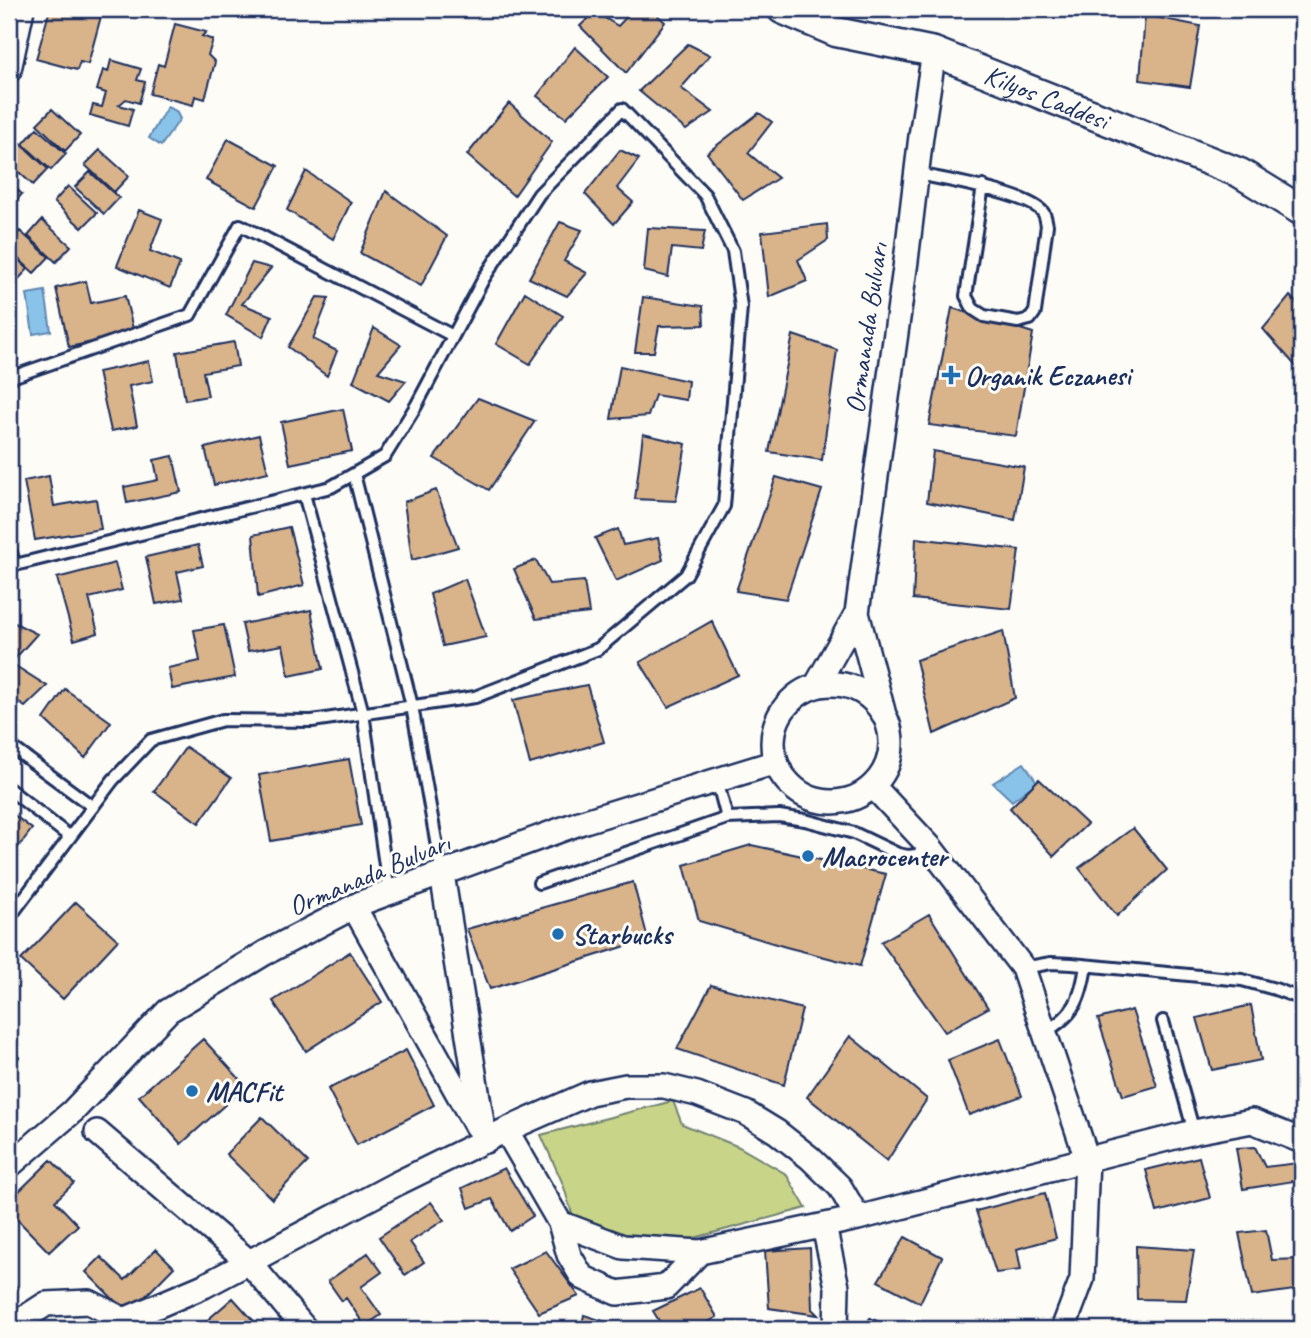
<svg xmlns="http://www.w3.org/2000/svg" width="1311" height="1338" viewBox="0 0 1311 1338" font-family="Caveat,sans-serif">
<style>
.green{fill:#c8d588;stroke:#728273;stroke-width:2}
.water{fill:#8ac3e9;stroke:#5e88b1;stroke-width:2}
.building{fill:#d9b38a;stroke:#1b2f5e;stroke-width:2}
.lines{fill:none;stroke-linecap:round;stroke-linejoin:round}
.service-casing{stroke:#1b2f5e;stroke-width:16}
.minor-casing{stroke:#1b2f5e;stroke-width:28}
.tertiary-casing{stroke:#1b2f5e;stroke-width:33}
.service{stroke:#fdfcf7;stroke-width:10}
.minor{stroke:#fdfcf7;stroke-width:23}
.tertiary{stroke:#fdfcf7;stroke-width:28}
.poi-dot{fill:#1f6fb2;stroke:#fdfcf7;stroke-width:2.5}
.labels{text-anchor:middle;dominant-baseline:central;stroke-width:6;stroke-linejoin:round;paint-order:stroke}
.street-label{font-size:28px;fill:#1b2f5e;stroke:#fdfcf7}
.poi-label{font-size:28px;font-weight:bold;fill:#1b2f5e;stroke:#fdfcf7;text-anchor:start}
</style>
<rect width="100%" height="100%" fill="#fdfcf7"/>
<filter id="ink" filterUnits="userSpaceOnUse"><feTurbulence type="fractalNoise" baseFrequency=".0143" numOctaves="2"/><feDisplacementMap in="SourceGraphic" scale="14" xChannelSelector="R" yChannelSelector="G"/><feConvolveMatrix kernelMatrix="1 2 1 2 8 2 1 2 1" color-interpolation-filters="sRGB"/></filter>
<g filter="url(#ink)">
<path class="green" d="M673,1101L682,1124L739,1147L786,1174L806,1208L679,1242L576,1227L563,1184L541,1135Z"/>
<path class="water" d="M167,107L176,111L180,119L161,146L149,138Z
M45,291L51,331L33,334L27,294Z
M1024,763L1037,782L1012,801L993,783Z"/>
<path class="building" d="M50,9L58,12L59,9H103L88,64L80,62L77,70L36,59Z
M634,9H651L665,22L626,73L580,26L595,12L618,26Z
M1145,15L1200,26L1190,87L1140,80Z
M175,24L206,32L202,36L213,40L208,55L215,62L205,99L195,96L193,105L150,94L158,64L164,66Z
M688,44L710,55L681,88L713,112L686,130L639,91Z
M575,47L608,77L566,118L537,96Z
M111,60L141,69L137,80L145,82L139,103L126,99L119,105L133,109L128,126L90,115L93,105L102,107L106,93L97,90L103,70L108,72Z
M509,103L552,142L514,196L467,155Z
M52,109L80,135L65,151L37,124Z
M759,113L772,122L748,153L778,178L743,200L707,153Z
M37,128L66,154L51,170L23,144Z
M228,139L278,166L256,207L206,180Z
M19,142L48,169L33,185L9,163V153Z
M100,150L129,176L114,192L85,165Z
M620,150L639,159L617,188L633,202L614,224L585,194Z
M306,171L351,202L333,239L287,210Z
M90,172L119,198L104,214L75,187Z
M9,182L22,194L9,209Z
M68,186L97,213L82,228L54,202Z
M386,191L447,236L421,286L360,253Z
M139,210L162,219L150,251L180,263L170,288L117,266Z
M42,220L71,246L56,262L28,236Z
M560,222L582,230L564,261L587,273L567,296L529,278Z
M827,224L828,240L798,260L807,281L769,297L762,232Z
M648,228L705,231L701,251L672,248L668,277L644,271Z
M20,231L49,257L34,273L9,250V243Z
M9,251L28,269L13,285L9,281Z
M252,263L271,268L242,304L272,316L263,337L226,315Z
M86,281L91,303L125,296L134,333L69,347L56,288Z
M525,292L563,316L530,364L496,344Z
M1290,296L1302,309V373L1263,329Z
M317,297L329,298L313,339L337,351L327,376L288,347Z
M643,297L703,306L704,325L659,326L654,352H635Z
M952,308L1033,333L1016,436L929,425Z
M9,318L18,359L9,361Z
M374,328L401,345L378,372L406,381L389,401L353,382Z
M793,335L837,350L822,460L769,452Z
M234,342L238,366L203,372L208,396L185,400L177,352Z
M149,361L153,381L129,386L137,426L111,431L98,372Z
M620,366L688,381L686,400L655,395L648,416L611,419Z
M478,398L535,421L489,490L434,458Z
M343,409L352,451L290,464L281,422Z
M643,434L686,444L676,501L635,499Z
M259,435L268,472L214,485L205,448Z
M933,451L1024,467L1015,520L927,502Z
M173,456L181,492L127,503L124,487L158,480L154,460Z
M49,476L54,506L96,499L101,529L35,540L24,481Z
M776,477L822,490L786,599L736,591Z
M436,490L458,547L412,560L404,502Z
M289,527L304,585L258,597L253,535Z
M618,529L623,545L658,538L663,560L616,581L595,538Z
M916,538L1019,550L1011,609L913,599Z
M198,545L203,566L177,572L183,599L156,604L146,557Z
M536,560L549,584L584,581L589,613L536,619L514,569Z
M115,563L122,590L89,598L98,633L74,640L57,578Z
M465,579L486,637L443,646L430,594Z
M311,610L323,669L289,676L283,645L248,651L242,624Z
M712,621L738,675L668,707L640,662Z
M15,623L37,634L11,663L47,686L25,707L9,695V631Z
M224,625L235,677L172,689L168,668L200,661L194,630Z
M1003,631L1015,698L934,734L916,660Z
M587,685L604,742L530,764L513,700Z
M65,689L111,722L85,758L44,719Z
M186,747L231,778L199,823L154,791Z
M349,759L361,825L271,841L259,775Z
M1039,779L1087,824L1054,856L1010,808Z
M9,811L32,829L9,859Z
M1133,828L1167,870L1117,916L1079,868Z
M751,845L886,874L860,966L786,947L699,921L684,865Z
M633,882L648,939L490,989L467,929Z
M76,902L118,940L63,999L21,960Z
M929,914L988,1008L945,1032L881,942Z
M350,952L382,1002L306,1051L273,1001Z
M711,985L802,1009L784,1085L677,1049Z
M1251,1005L1261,1060L1212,1070L1197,1018Z
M1132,1010L1157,1086L1123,1096L1098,1019Z
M850,1036L927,1099L887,1161L807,1097Z
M203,1039L246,1086L181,1144L139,1096Z
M1000,1039L1022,1096L969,1115L948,1060Z
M9,1048L19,1057L9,1070Z
M406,1050L434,1105L357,1145L328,1089Z
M1302,1061V1076L1295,1070Z
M262,1117L308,1162L272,1199L226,1154Z
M1255,1147L1265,1167L1298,1163L1300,1180L1243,1189L1236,1148Z
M1199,1157L1210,1198L1157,1212L1146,1170Z
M51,1160L74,1183L55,1201L78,1225L49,1252L9,1211V1201Z
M504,1168L533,1216L510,1231L492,1199L469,1208L462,1188Z
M1045,1193L1056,1238L1017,1249L1021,1270L996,1273L976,1211Z
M431,1202L444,1220L410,1242L424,1262L405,1275L379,1237Z
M1266,1230L1272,1260L1302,1259V1289L1252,1296L1239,1233Z
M905,1237L942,1257L920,1303L878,1281Z
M1136,1246L1194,1250L1186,1300L1137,1299Z
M810,1248L812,1309L818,1315L769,1308L765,1251Z
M156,1249L174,1267L128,1314L86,1272L101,1257L125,1280Z
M546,1251L579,1296L539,1313L509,1269Z
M368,1253L382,1272L361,1287L381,1315L365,1326L346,1298L342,1301L328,1281Z
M9,1280L18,1288L9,1294Z
M700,1288L717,1317L696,1329H664L653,1311Z
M233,1298L261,1329H197Z
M584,1315L628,1329H581Z
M870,1318L895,1329H863Z
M441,1322L447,1329H433Z"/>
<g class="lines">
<defs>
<path id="service" d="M917,174C941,179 1033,194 1044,214C1046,218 1046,222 1047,225L1035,312L1030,319L1018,322L984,316L973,309L966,296L983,186
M9,378L190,315L240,225L453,336
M354,474L412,706L442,874
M304,494L363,713L389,893
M9,547L15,565L331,487L385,456L416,406L484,278L539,194L622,109L705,195L733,251L741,307L724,506L686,575L598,649L475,697L312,721L223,720L151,740L113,780L9,918
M9,745L93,807
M717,780L727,818
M9,789L70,837
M539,883L727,818L779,816L805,820L854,833L898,854L908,856L916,855L930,847
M1023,968L1051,963L1072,964L1242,980L1275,989L1302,999
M1163,1021L1194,1132
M1044,1032C1075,1016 1081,998 1086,966"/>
<path id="minor" d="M9,70L22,9
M857,613L883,711
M773 743a59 59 0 1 1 118 0a59 59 0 1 1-118 0Z
M816,686L857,613L906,261L921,136L934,52
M873,786L930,847L1023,968L1087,1159L1082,1279L1063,1329
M442,874L485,1141
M354,907L476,1126
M506,1130L560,1223L623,1247L700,1252L858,1218
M97,1132L249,1262L305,1329
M9,1166L73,1111L168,1011L265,953L361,903L582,822L776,762
M560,1223L569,1255L582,1277L617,1293L666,1287L700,1252
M824,1226L837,1287L836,1329
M9,1328L46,1304L89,1302L124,1320L204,1286L396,1184L506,1130L590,1093L626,1086H664L697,1094L746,1113L777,1132L810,1158L840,1187L858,1218L1194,1132L1252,1121L1302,1141"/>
<g id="tertiary">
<path id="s1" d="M782,9L836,32L934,52L1240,173L1302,211"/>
</g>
</defs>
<use href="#service" class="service-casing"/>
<use href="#minor" class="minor-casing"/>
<use href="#tertiary" class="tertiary-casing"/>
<use href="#service" class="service"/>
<use href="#minor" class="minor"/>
<use href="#tertiary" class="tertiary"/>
</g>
</g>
<g class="poi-dot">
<path d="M947.5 364.5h7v7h7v7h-7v7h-7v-7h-7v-7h7z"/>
<circle cx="808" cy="856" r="7"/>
<circle cx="558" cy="934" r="7"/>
<circle cx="192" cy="1091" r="7"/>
</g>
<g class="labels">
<g class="street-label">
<text stroke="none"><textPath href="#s1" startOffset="280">Kilyos Caddesi</textPath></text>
<text transform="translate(866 328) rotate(-82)">Ormanada Bulvarı</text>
<text transform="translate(369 874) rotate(-23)">Ormanada Bulvarı</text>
</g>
<g class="poi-label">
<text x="965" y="375">Organik Eczanesi</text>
<text x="822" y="856">Macrocenter</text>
<text x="572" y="934">Starbucks</text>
<text x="206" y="1091">MACFit</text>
</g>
</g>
<rect width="1311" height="1338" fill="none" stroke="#fdfcf7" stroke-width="35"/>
<rect x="18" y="18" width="1276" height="1303" fill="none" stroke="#1b2f5e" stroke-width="2.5" filter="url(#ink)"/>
</svg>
